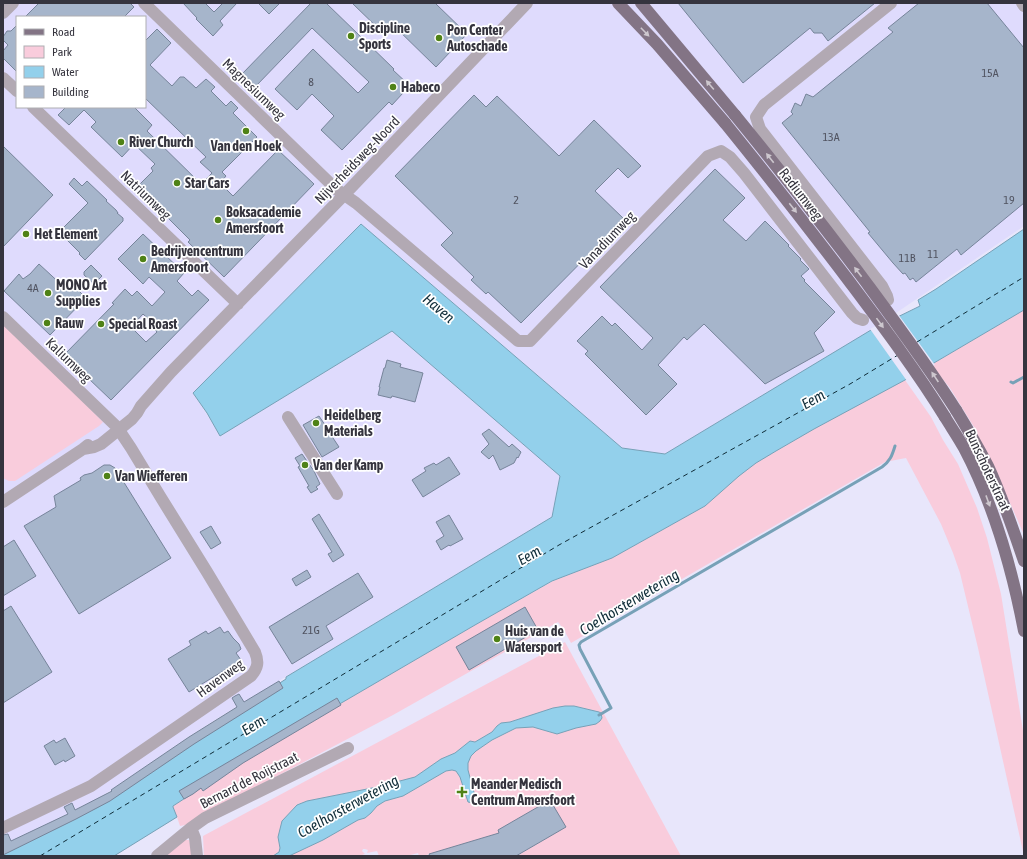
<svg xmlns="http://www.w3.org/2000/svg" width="1027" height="859" viewBox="0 0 1027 859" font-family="'Asap Condensed',sans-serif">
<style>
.built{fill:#dfdbfd;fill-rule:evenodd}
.green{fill:#f9ccdc}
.water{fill:#93d0eb;stroke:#77a1b7}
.pier{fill:#e8e6fb}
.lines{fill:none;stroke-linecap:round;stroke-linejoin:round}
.stream{stroke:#77a1b7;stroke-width:3}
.ferry{stroke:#102d39;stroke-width:1;stroke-dasharray:5 4;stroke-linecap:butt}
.building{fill:#a6b5cb;stroke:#76849a;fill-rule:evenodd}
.minor{stroke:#b2a9b3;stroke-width:12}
.major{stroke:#837485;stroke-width:12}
.major-bridge{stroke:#837485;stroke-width:12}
.oneway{fill:#cdc7ce}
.poi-dot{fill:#4f8216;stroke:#fff;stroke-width:1.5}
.labels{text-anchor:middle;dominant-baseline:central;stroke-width:3.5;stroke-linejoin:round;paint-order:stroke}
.number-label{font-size:12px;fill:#515461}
.poi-label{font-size:14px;font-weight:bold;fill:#35343e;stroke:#fff;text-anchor:start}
.street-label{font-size:14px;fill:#35343e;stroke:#fff}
.water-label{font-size:15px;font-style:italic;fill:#102d39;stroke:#fff}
</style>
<rect width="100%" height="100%" fill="#e8e6fb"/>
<path class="built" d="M3,3H1024V226L871,330L665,454L622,448L361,224L193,393L220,435L392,331L560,476L552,517L242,703L188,737L105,794L74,811L3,845ZM17,17H145V107H17Z"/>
<path class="green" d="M1024,310V535L1011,505L974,427L950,388L931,365Z
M3,321L103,422L99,426L15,481H9L3,478Z
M905,380L931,417L943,440L958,464L977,508L987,538L1001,594L1024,737V856L978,648L960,573L953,553L941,524L906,458L885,462L571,643L564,630L558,622L393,715L245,793L190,824L180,826L177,817L172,807L173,806L247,758L475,625L553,581L612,558L705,506L739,476L756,463L814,429Z
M565,642L681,856H517L566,827L550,800L498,830L499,833L423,856H419L418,853L407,856H379L377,851L367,853L368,850L365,849H363L362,851L365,854L359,856H289L323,840L358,820L365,818L371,813L377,806L385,801L403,796L446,771L452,770L456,771L460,777L468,802L471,782L468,770V763L471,756L476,751L492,740L516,728L533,727L557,734L602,718L601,713L599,712L574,706H565L553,708L510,722L501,723L497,726L492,732L475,742L470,741L455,753L441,759L415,777L377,787L307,801L298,804L280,844C280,851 278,852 273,856H204L203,836Z
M184,840H189L194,856H162Z"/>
<path class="water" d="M361,224L622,448L665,454L871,330L920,306L918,300L936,289L1024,229V310L905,380L814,429L776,451L756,463L739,476L705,506L612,558L552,581L475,625L247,758L173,806V807L177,817L114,856H3V846L37,831L110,793L194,738L286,679V677L552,517L560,476L392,331L220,436L207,413L193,393Z
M565,706H574L599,712L601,713L602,718L600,721L596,724L576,728L557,734L533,727L516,728L492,740L476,751L471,756L468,763V770L475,796L474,801L473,803L468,802L460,777L456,771L452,770L446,771L403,796L385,801L377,806L371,813L365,818L358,820L323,840L289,856H247H273L279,852L280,848L278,837L282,821L297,805L307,801L377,787L415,777L441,759L455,753L470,741L475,742L492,732L497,726L501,723L510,722L553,708Z"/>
<path class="pier" d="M898,314L935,365L907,381L870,329Z"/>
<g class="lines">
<path class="stream" d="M1011,382L1013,383L1024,377
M599,715L601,714L611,708L580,649L579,645L581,642L882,467C890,461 892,456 895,446"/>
<path class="ferry" d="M917,342L1024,277
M40,856L559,545L850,384L898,355"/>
</g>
<path class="building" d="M39,3H130L134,7L124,17H25Z
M183,3H205L214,12L223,3H237L220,21L223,25L213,36L196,19L197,18Z
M258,3H280L269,14Z
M311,3H326L394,69L393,70L409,85L402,92L403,93L392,105L389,102L342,150L321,130L334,116L312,94L297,110L275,89L313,49L358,93L369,82L312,28L255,87L242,74Z
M352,3H435L467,34L436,67L392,24L383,33Z
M678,3H875L828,41L822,33H814L810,28L743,83Z
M919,3H987L1024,48V203L961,255L957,249L916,282L913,278L910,280L905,273L903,274L893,263L868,233L870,232L782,123L793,114L791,112L795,103L801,106L806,94L813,97L893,32L888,28Z
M17,25V72L3,58V51L8,45L3,40V37L7,31H11Z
M157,29L171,43L150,65L172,86L180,77H184L196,88L206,79L215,87L211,91L226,106L231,101L238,108L233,113L257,137L222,172L226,176L220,183L233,196L278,150L314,184L224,277L188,242L190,240L137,187L153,171L151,168L155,164L134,144L122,157L91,127L96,122L84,110L69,125L58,115L66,107H134L152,125L147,131L201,184L212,173L200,162L206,157L145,98V41Z
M474,95L486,107L497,96L559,156L594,120L641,166L628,178L618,168L595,191L624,219L521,323L488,292L486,294L471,280L474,277L441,245L453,233L395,176Z
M3,146L53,195L3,247Z
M715,169L745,198L723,220L746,241L765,221L789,245L788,246L801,259L800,260L809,269L801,276L805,280L804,281L835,312L814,333L824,351L765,384L704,324L687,340L684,337L658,365L677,384L646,415L585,354L588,351L577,341L602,316L612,326L615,323L642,350L653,338L600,287Z
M74,178L82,186L87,181L107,200L106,201L116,210L118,213H117L123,218V221L85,260L79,254L80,253L59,232L88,203L69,184Z
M143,234L184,273L177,281L192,296L198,290L209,300L111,400L64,355L114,304L112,303L125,289L132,296L137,291L152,306L165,292L149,277L143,284L118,259ZM143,314L155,325L153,328L157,332L146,342L131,327Z
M39,264L65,288L70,282L86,298L50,335L4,291L19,274L23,279L30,274Z
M91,265L102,276L94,284L84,275V272Z
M387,360L401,364L400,367L423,373L415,402L392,396L391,398L378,395L380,387H379L384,368H385Z
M319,416L327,428H331L332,429L333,431L331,435L339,447L322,457L303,425Z
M489,429L509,447L512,444L521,452L518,458L517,457L514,463L500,470L493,455L489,459L481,452L489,444L482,434Z
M302,454L314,471L320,484L316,487L318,489L311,493L307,487L309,486L298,467L300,466L295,458Z
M449,457L460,474L423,497L412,480L426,471L424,468L434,463L436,465Z
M104,465H110L115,468L171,558L79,614L24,526L56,507L54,496L81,480L80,478L84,475L92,473Z
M319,514L344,555L333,562L328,554L332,552L312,519Z
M449,515L463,539L450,546L449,545L441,550L436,541L444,536L436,522Z
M211,526L221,543L211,549L200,532Z
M14,540L36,576L3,596V547Z
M307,570L311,577L296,586L292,579Z
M358,573L373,597L326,626L333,639L292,664L269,627Z
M11,606L52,672L3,703V611Z
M525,607L538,630L469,670L456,647Z
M220,627L224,633L228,631L233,638L239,644L241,649L236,653L241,660L189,692L168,659L191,645L189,641L206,631L208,634Z
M279,681L283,688L194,744L110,801L76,819L3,855V835L8,834L11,841L68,814L64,807L72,803L75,810L112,791L111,790L189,737L237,707L232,698L235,696L239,694L244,702Z
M337,698L341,705L243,763L203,791L201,788L193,794L184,799L179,791Z
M65,738L75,756L65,762L64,760L55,765L44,746L54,740L56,743Z
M550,800L566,827L516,856H430L429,854L499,833L498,830Z"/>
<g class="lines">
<path class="minor" d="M144,3L336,189L356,203L518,341H530L708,156L721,151L730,157L744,173L852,313L857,318L863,320
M1022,3L1024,6
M3,13L13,3
M3,78L17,91
M33,107L238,304
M888,300L887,296L882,286L760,129L756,117L764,105L891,3
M3,317L117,427L131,448L160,496L207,572L255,652C259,662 258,668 251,676L91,786L3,828
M288,417L337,494
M83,449L94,447L101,444L132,419L137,413L141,406L171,372L344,195L527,3
M3,502L83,449L88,445
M191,828L195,838L197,856
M157,856L191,828L205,818L348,748"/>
<path class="major" d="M618,3L657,44L725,123
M641,3L735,115
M956,410C967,428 978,447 988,466C1002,496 1013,529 1024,561
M945,417C951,427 958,437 964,448C994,505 1012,568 1024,631"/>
<path class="major-bridge" d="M735,115C779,169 823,225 865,281C896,323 928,366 956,410
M725,123C767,175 808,227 849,281C882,325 916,370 945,417"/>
</g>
<defs><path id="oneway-solid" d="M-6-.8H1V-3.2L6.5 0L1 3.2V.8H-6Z"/></defs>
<g class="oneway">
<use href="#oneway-solid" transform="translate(645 32) rotate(46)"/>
<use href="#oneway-solid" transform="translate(710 85) rotate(-130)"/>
<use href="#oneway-solid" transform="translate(770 158) rotate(-128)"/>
<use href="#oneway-solid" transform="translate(793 208) rotate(52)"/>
<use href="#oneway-solid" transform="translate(858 272) rotate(-127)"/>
<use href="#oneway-solid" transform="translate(880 323) rotate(54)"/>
<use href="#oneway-solid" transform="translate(935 377) rotate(-124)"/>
<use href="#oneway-solid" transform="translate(988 501) rotate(70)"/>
</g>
<g class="poi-dot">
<circle cx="351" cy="36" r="4"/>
<circle cx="439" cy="38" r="4"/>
<circle cx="393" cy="87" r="4"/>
<circle cx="246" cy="131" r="4"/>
<circle cx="121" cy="142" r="4"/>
<circle cx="177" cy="183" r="4"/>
<circle cx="218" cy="220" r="4"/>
<circle cx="26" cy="234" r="4"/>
<circle cx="143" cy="259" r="4"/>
<circle cx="48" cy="293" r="4"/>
<circle cx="47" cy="323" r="4"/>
<circle cx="101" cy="324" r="4"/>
<circle cx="316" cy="423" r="4"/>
<circle cx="305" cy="465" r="4"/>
<circle cx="107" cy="476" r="4"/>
<circle cx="497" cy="639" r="4"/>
<path d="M460 786h4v4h4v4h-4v4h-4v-4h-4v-4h4z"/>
</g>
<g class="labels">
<g class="number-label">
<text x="990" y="73">15A</text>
<text x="311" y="82">8</text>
<text x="831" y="137">13A</text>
<text x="516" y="200">2</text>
<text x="1009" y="200">19</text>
<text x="933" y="254">11</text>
<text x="907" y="258">11B</text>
<text x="33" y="288">4A</text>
<text x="311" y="630">21G</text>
</g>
<g class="poi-label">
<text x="359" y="28">Discipline<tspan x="359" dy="16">Sports</tspan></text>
<text x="447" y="30">Pon Center<tspan x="447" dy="16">Autoschade</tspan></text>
<text x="401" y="87">Habeco</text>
<text x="129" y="142">River Church</text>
<text x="246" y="146" text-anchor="middle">Van den Hoek</text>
<text x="185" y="183">Star Cars</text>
<text x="226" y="212">Boksacademie<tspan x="226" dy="16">Amersfoort</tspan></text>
<text x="34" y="234">Het Element</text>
<text x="151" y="251">Bedrijvencentrum<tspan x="151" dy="16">Amersfoort</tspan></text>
<text x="56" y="285">MONO Art<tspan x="56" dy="16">Supplies</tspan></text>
<text x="55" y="323">Rauw</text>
<text x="109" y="324">Special Roast</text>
<text x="324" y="415">Heidelberg<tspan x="324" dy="16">Materials</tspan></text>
<text x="313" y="465">Van der Kamp</text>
<text x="115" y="476">Van Wiefferen</text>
<text x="505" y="631">Huis van de<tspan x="505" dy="16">Watersport</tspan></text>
<text x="471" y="784">Meander Medisch<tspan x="471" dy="16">Centrum Amersfoort</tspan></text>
</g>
<g class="street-label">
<text transform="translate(254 89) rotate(44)">Magnesiumweg</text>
<text transform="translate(357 160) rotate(-46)">Nijverheidsweg-Noord</text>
<text transform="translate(801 194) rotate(52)">Radiumweg</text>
<text transform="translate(146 195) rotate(44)">Natriumweg</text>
<text transform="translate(607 240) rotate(-46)">Vanadiumweg</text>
<text transform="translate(69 360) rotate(44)">Kaliumweg</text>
<text transform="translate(988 470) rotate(65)">Bunschoterstraat</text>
<text transform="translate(220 678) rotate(-36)">Havenweg</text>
<text transform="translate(249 780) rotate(-27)">Bernard de Roijstraat</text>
</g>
<g class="water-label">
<text transform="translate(439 308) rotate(40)">Haven</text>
<text transform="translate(813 399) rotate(-29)">Eem</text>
<text transform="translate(529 555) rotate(-29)">Eem</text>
<text transform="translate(629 602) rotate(-31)">Coelhorsterwetering</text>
<text transform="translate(253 725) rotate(-32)">Eem</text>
<text transform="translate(348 806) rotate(-29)">Coelhorsterwetering</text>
</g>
</g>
<rect width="1027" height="859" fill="none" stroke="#35343e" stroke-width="8"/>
<rect x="16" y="16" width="130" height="92" fill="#ffffff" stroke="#aeaeb2"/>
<rect x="24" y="29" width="20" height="6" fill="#837485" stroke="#aeaeb2"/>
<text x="52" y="36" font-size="12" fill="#35343e">Road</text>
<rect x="24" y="46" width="20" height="12" fill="#f9ccdc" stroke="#aeaeb2"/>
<text x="52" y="56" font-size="12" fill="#35343e">Park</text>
<rect x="24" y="66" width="20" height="12" fill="#93d0eb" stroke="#aeaeb2"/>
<text x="52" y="76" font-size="12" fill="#35343e">Water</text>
<rect x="24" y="86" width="20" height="12" fill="#a6b5cb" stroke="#aeaeb2"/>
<text x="52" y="96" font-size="12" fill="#35343e">Building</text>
</svg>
